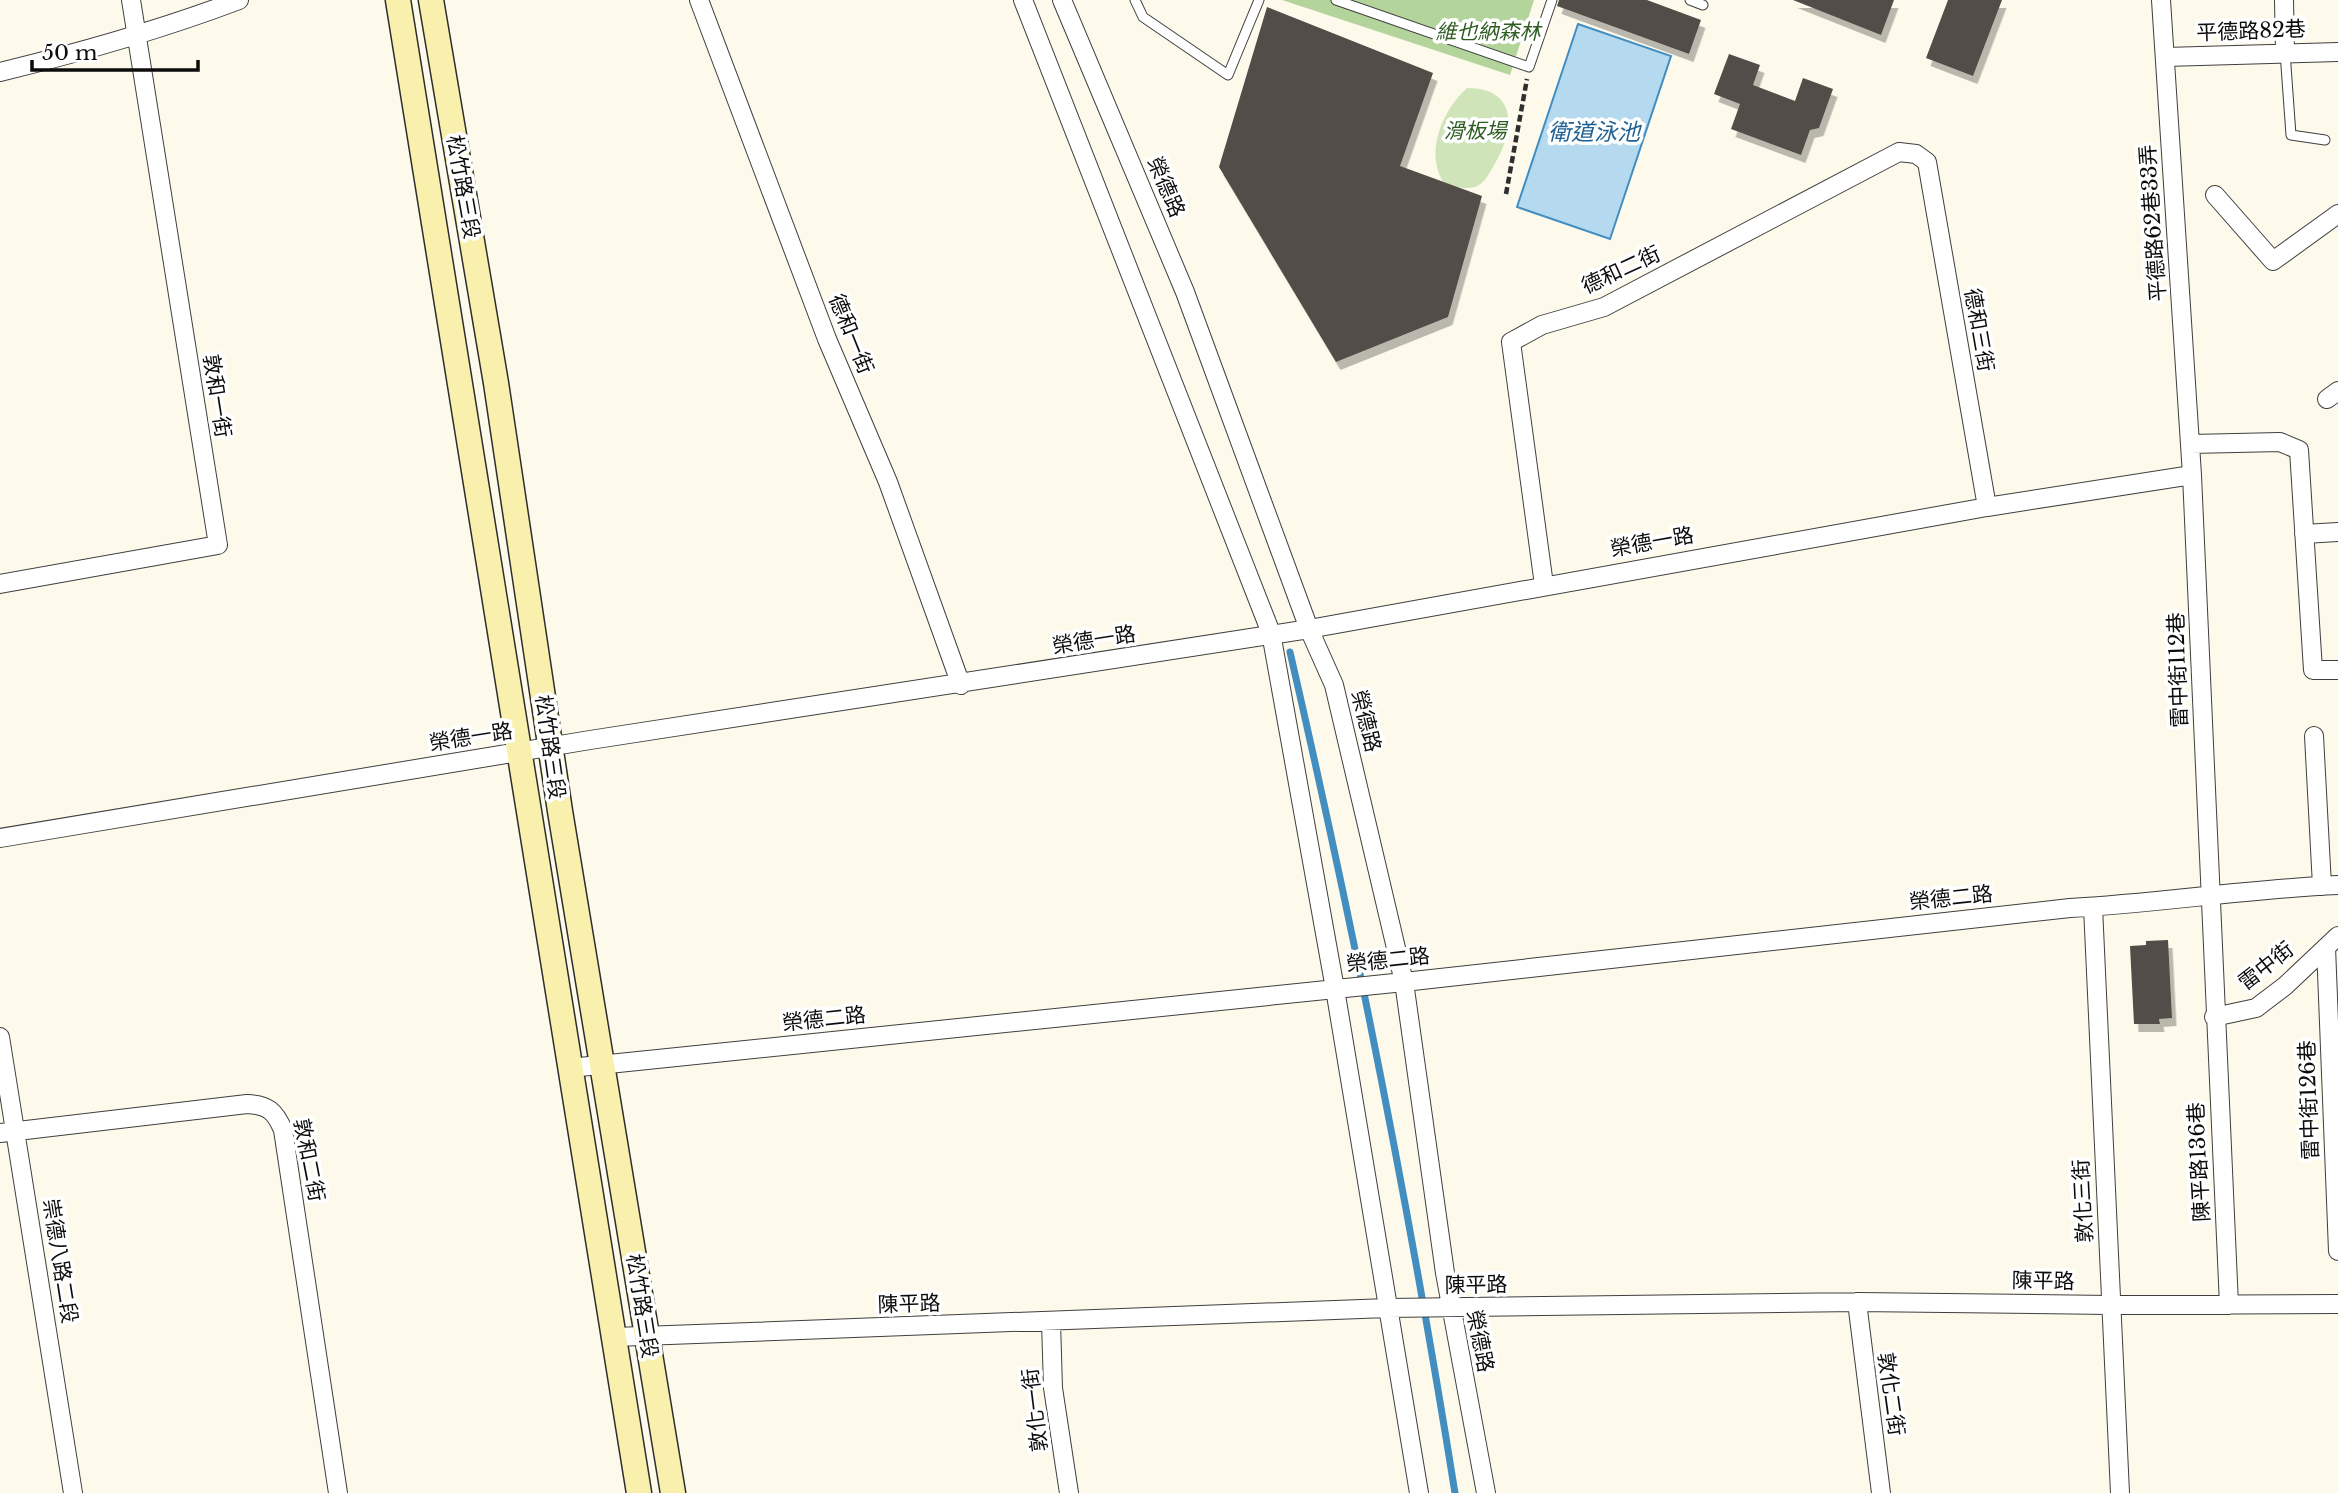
<svg xmlns="http://www.w3.org/2000/svg" width="2338" height="1493" viewBox="0 0 2338 1493" font-family="'Libre Baskerville','Noto Sans TC',serif">
<style>
.green{fill:#cfe5b9}
.forest{fill:#b3d49a}
.water{fill:#b5daf0;stroke:#428ec1;stroke-width:2}
.lines{fill:none;stroke-linecap:round;stroke-linejoin:round}
.stream{stroke:#428ec1;stroke-width:7}
.building{fill:#534d49;filter:url(#shadow)}
.lane-casing{stroke:#3f3f3f;stroke-width:11}
.street-casing{stroke:#3f3f3f;stroke-width:20}
.secondary-casing{stroke:#2e2e2e;stroke-width:27}
.path{stroke:#2e2e2e;stroke-width:4.5;stroke-dasharray:7 3.5;stroke-linecap:butt}
.lane{stroke:#fff;stroke-width:9}
.street{stroke:#fff;stroke-width:18}
.secondary{stroke:#f8f0ac;stroke-width:24}
.labels{text-anchor:middle;dominant-baseline:central;stroke-width:7;stroke-linejoin:round;paint-order:stroke}
.street-label{font-size:21px;fill:#0c0c0c;stroke:#fff}
.park-label{font-size:21px;font-style:italic;fill:#2e5d22;stroke:#fff}
.water-label{font-size:23px;font-style:italic;fill:#206092;stroke:#fff}
</style>
<defs>
<filter id="shadow"><feDropShadow dx="4.5" dy="8" stdDeviation="0" flood-color="#0004"/></filter>
</defs>
<rect width="100%" height="100%" fill="#fdfaec"/>
<path class="green" d="M1467,88C1519,88 1515,132 1493,167C1489,174 1484,184 1475,187C1464,190 1454,186 1443,182C1425,151 1442,111 1467,88Z"/>
<path class="forest" d="M1282,0H1534L1510,75Z"/>
<path class="water" d="M1578,24L1671,56L1610,239L1517,207Z"/>
<g class="lines">
<path class="stream" d="M1290,652C1354,930 1410,1211 1455,1493"/>
</g>
<path class="building" d="M1559,0H1647L1701,20L1689,54L1557,6Z
M1793,0H1894L1881,35Z
M1948,0H2002L1973,76L1926,58Z
M1267,7L1433,73L1400,166L1482,196L1448,317L1336,362L1219,167Z
M1729,54L1760,65L1753,85L1795,101L1803,78L1833,89L1819,128L1810,130L1801,155L1731,129L1740,104L1714,94Z
M2168,940L2172,1018L2159,1019L2160,1024H2134L2130,946L2146,945V941Z"/>
<g class="lines">
<defs>
<path id="lane" d="M1135,0L1143,17L1228,75L1259,0
M1336,0L1529,67L1552,0
M1690,0L1703,5
M2285,52L2291,135L2325,140"/>
<path id="street" d="M699,0L827,339L888,482L961,685
M1023,0L1271,633L1335,989L1419,1493
M1062,0L1185,292L1309,629L1334,685L1404,982L1445,1273L1486,1493
M2161,0L2192,475L2229,1305
M2284,0L2285,52
M2165,57L2338,52
M0,72C82,52 160,30 239,0
M2215,195L2273,261L2338,214
M2327,399L2338,391
M2191,444L2280,442L2299,450L2313,670H2338
M2304,534L2338,532
M0,584L218,545L131,0
M1544,585L1511,342L1542,325L1604,307L1899,152L1916,154L1927,162L1987,507
M2314,736L2322,886
M0,838L590,740L1309,629L1987,507L2192,475
M2093,907L2120,1493
M2326,947L2338,1251
M2214,1017L2256,1008L2285,986L2338,936
M0,1037L73,1493
M570,1068L1404,982L2070,908C2159,903 2248,889 2338,885
M0,1133L247,1104C268,1105 275,1111 283,1130L338,1493
M1857,1302L1881,1493
M1051,1322L1053,1388L1069,1493
M615,1337L1387,1308L1857,1302L2110,1305L2338,1304"/>
<path id="secondary" d="M398,0L639,1493
M431,0L496,383L560,811L673,1493"/>
</defs>
<use href="#lane" class="lane-casing"/>
<use href="#street" class="street-casing"/>
<use href="#secondary" class="secondary-casing"/>
<path class="path" d="M1506,194L1527,79"/>
<use href="#lane" class="lane"/>
<use href="#street" class="street"/>
<use href="#secondary" class="secondary"/>
</g>
<g class="labels">
<g class="street-label">
<text transform="translate(2251 31) rotate(-2)">平德路82巷</text>
<text transform="translate(463 187) rotate(80)">松竹路三段</text>
<text transform="translate(1166 187) rotate(67)">榮德路</text>
<text transform="translate(2153 223) rotate(-94)">平德路62巷33弄</text>
<text transform="translate(1621 270) rotate(-25)">德和二街</text>
<text transform="translate(1979 330) rotate(80)">德和三街</text>
<text transform="translate(851 334) rotate(68)">德和一街</text>
<text transform="translate(217 396) rotate(81)">敦和一街</text>
<text transform="translate(1652 542) rotate(-10)">榮德一路</text>
<text transform="translate(1094 640) rotate(-9)">榮德一路</text>
<text transform="translate(2178 670) rotate(-92)">雷中街112巷</text>
<text transform="translate(1366 721) rotate(76)">榮德路</text>
<text transform="translate(471 737) rotate(-9)">榮德一路</text>
<text transform="translate(550 747) rotate(82)">松竹路三段</text>
<text transform="translate(1951 898) rotate(-6)">榮德二路</text>
<text transform="translate(1388 960) rotate(-6)">榮德二路</text>
<text transform="translate(2266 966) rotate(-38)">雷中街</text>
<text transform="translate(824 1019) rotate(-6)">榮德二路</text>
<text transform="translate(2309 1100) rotate(-92)">雷中街126巷</text>
<text transform="translate(309 1160) rotate(79)">敦和二街</text>
<text transform="translate(2199 1162) rotate(-93)">陳平路136巷</text>
<text transform="translate(2083 1201) rotate(-93)">敦化三街</text>
<text transform="translate(60 1261) rotate(81)">崇德八路二段</text>
<text transform="translate(2043 1281) rotate(1)">陳平路</text>
<text transform="translate(1476 1285) rotate(-1)">陳平路</text>
<text transform="translate(909 1304) rotate(-2)">陳平路</text>
<text transform="translate(642 1306) rotate(81)">松竹路三段</text>
<text transform="translate(1480 1341) rotate(79)">榮德路</text>
<text transform="translate(1891 1394) rotate(82)">敦化二街</text>
<text transform="translate(1035 1410) rotate(-97)">敦化一街</text>
</g>
<g class="park-label">
<text x="1488" y="32">維也納森林</text>
<text x="1475" y="131">滑板場</text>
</g>
<g class="water-label">
<text x="1594" y="132">衛道泳池</text>
</g>
</g>
<path d="M32 60v10h166v-10" fill="none" stroke="#0c0c0c" stroke-width="3.5"/>
<text x="42" y="60" font-size="21" fill="#0c0c0c" stroke="#ffffff" stroke-width="5" paint-order="stroke">50 m</text>
</svg>
